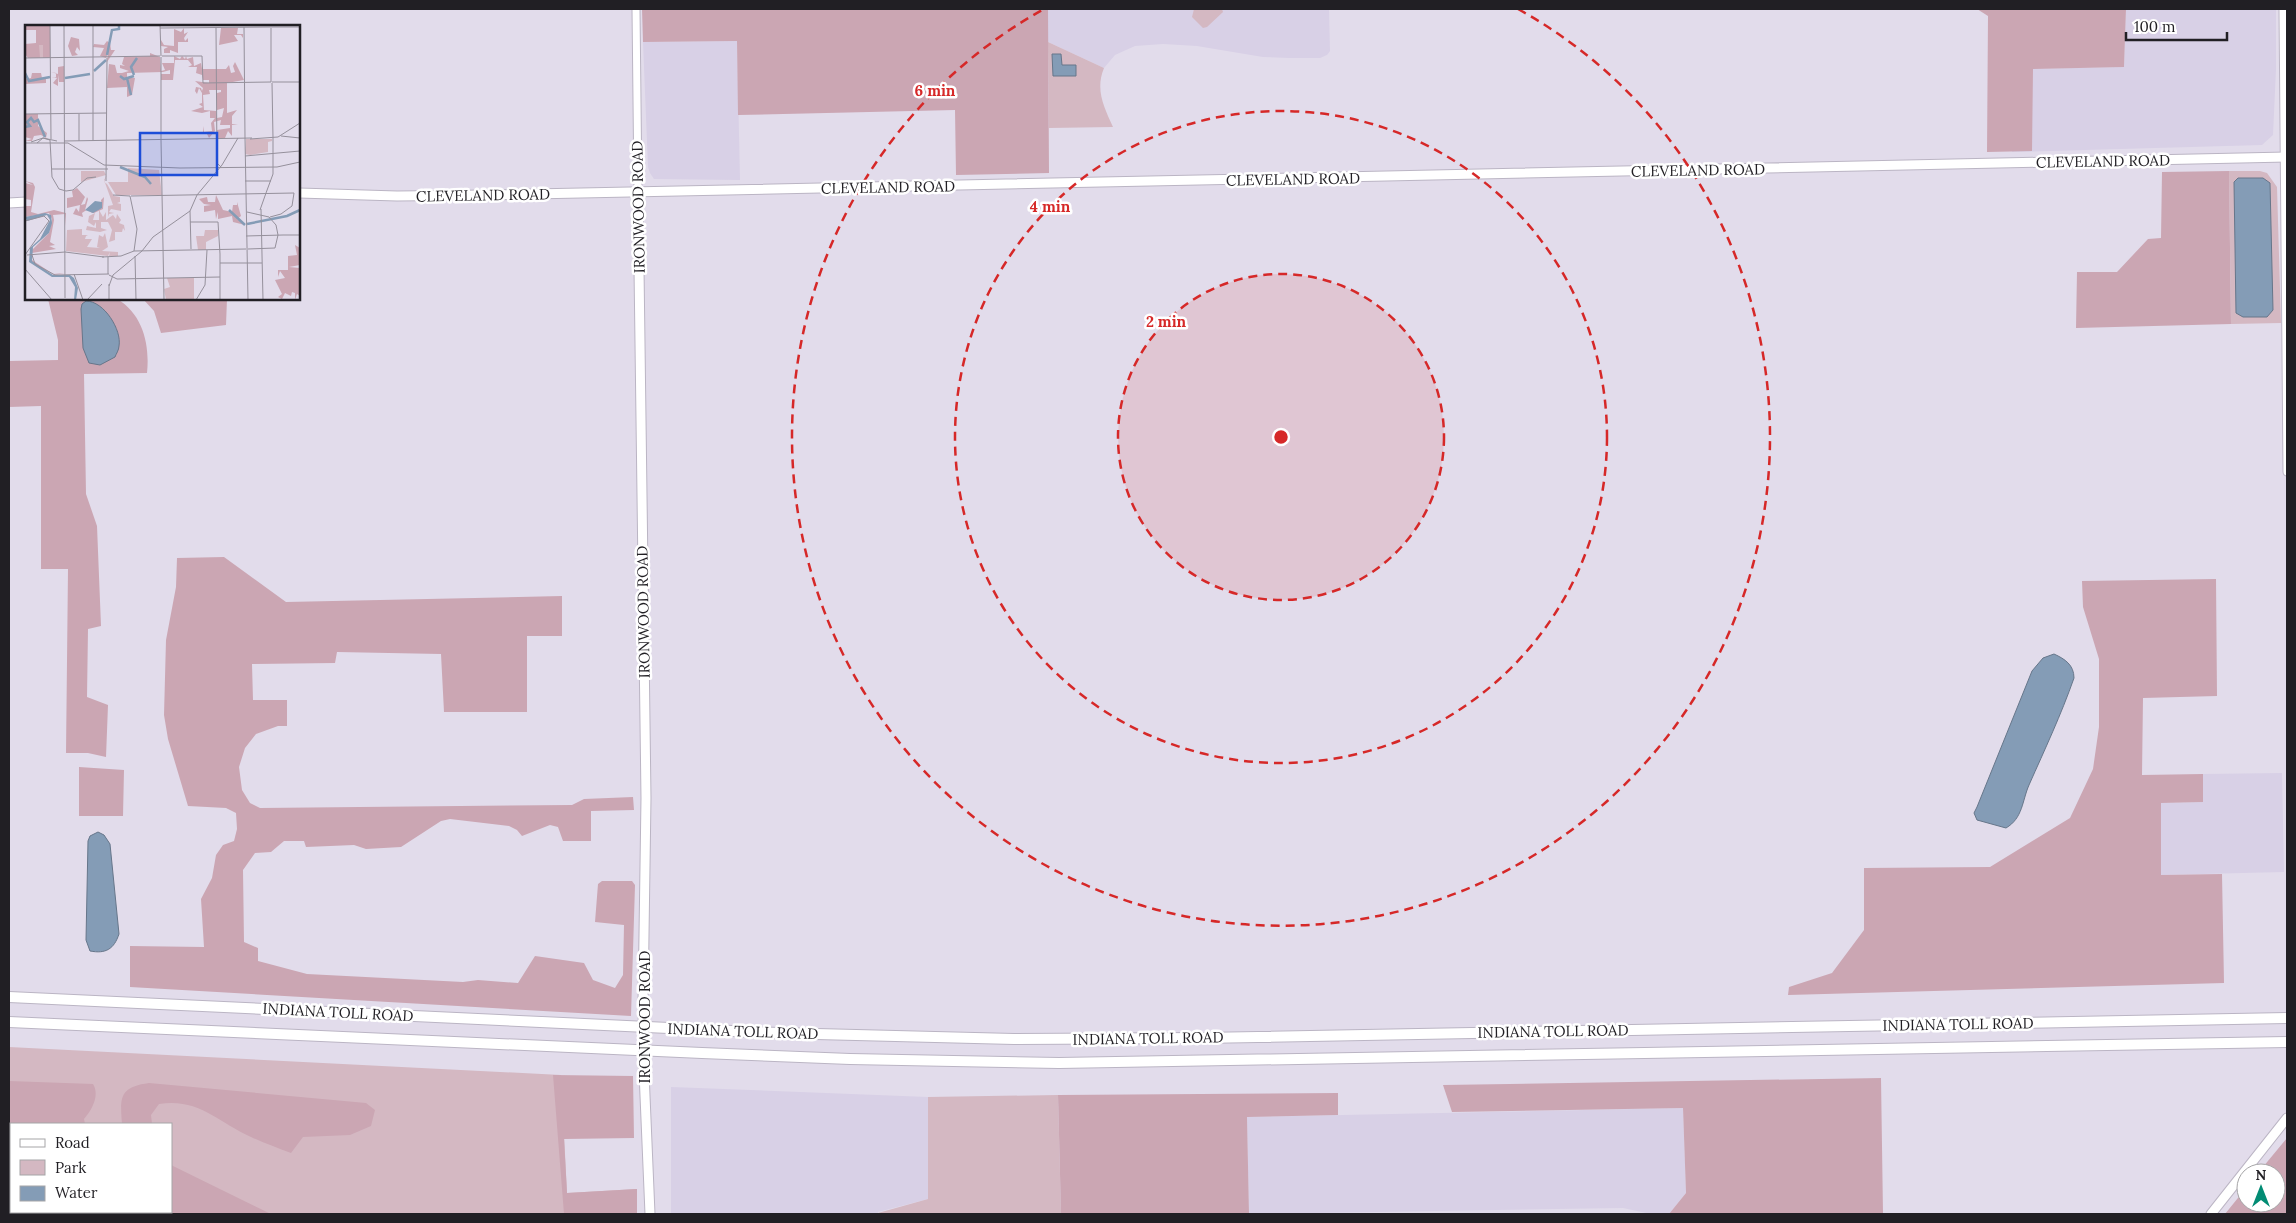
<svg xmlns="http://www.w3.org/2000/svg" width="2296" height="1223" viewBox="0 0 2296 1223" font-family="Lora,serif">
<style>
.built{fill:#d8d0e6}
.green{fill:#d4b8c2;fill-rule:evenodd}
.forest{fill:#cba6b3}
.water{fill:#849cb6;stroke:#66768a}
.lines{fill:none;stroke-linecap:round;stroke-linejoin:round}
.minor-casing{stroke:#bbb5c4;stroke-width:9}
.major-casing{stroke:#bbb5c4;stroke-width:11}
.highway-casing{stroke:#bbb5c4;stroke-width:12}
.minor{stroke:#fff;stroke-width:7}
.major{stroke:#fff;stroke-width:9}
.highway{stroke:#fff;stroke-width:10}
.major-bridge-casing{stroke:#bbb5c4;stroke-width:11;stroke-linecap:butt}
.major-bridge{stroke:#fff;stroke-width:9}
.ring{fill:none;stroke:#d62828;stroke-width:2.5;stroke-dasharray:9 6}
.labels{text-anchor:middle;dominant-baseline:central;stroke-width:5;stroke-linejoin:round;paint-order:stroke}
.street-label{font-size:15px;fill:#211f24;stroke:#fff}
.inset-river{fill:none;stroke:#849cb6;stroke-width:2.5}
.inset-road{fill:none;stroke:#95909b;stroke-width:1}
.view{fill:#1d4ed8;fill-opacity:0.15;stroke:#1d4ed8;stroke-width:2.5}
.inset-edge{fill:none;stroke:#211f24;stroke-width:2.5}
.centre{fill:#d62828;stroke:#fff;stroke-width:2.5}
.ring-label{font-size:15px;text-anchor:middle;font-weight:bold;fill:#d62828;stroke:#fff;stroke-width:5;stroke-linejoin:round;paint-order:stroke}
</style>
<rect width="100%" height="100%" fill="#e2dceb"/>
<path class="built" d="M1048,9H1329L1330,51L1327,55L1320,58H1289L1263,57L1197,46L1163,44L1135,46L1126,50L1115,55L1104,68L1048,42Z
M2126,9H2276V69L2273,135L2262,145L2012,152L2011,69L2124,67Z
M737,41L740,180L654,179L650,173L648,167L643,42Z
M2282,773L2284,872L2161,875V803L2203,802V774Z
M671,1087L928,1097V1199L878,1212V1214H671Z
M1683,1108L1686,1193L1669,1214H1651L1623,1208L1249,1214L1247,1117Z"/>
<path class="green" d="M1194,9H1222L1223,12L1207,27L1203,28L1192,17Z
M1048,42L1104,68C1095,90 1104,107 1113,127L1049,128Z
M2229,171H2260L2267,173L2277,187L2281,323L2231,324Z
M9,1047L561,1075L567,1193L637,1189V1214H9ZM11,1124H171V1212H11Z
M1058,1095L1061,1214H878V1213L928,1199V1097Z"/>
<path class="forest" d="M642,9H1048L1049,173L956,175L955,110L738,115L737,41L643,42Z
M1977,9H2126L2124,67L2033,69L2032,151L1987,152L1988,16Z
M2229,171L2231,324L2076,328L2077,272H2117L2148,239L2161,238L2162,172Z
M48,299H117C143,314 150,345 147,373L84,374L86,494L97,526L101,626L88,629L87,697L108,705L106,757L88,753H66L68,569H41V406L9,407V361L58,360V340Z
M143,299H227L226,325L161,333L154,311Z
M224,557L286,602L562,596V636H527V712H444L441,654L337,652L335,663L252,664L253,700H287V726H278L256,734L245,748L239,767L242,790L250,803L260,808L572,805L584,799L633,797L634,810L591,811V841H563L558,827L550,825L522,836L517,830L509,826L450,819L441,821L401,847L366,849L354,845L306,847L304,841H284L271,852L255,853L243,870L244,942L258,948V961L307,974L463,982L478,980L518,983L535,956L584,963L593,980L615,988L623,975L624,925L595,922L598,884L602,881H632L635,885L631,1016L130,987V946L204,947L201,899L212,878L216,855L223,845L234,841L237,829L236,813L226,808L188,806L168,739L164,715L166,640L176,587L177,558Z
M2216,579L2217,696L2143,698L2142,775L2203,774V802L2161,803V875L2222,874L2224,983L1788,995L1789,987L1832,973L1864,930V868L1990,867L2070,818L2093,769L2099,727V659L2083,607L2082,581Z
M79,767L124,770L123,816H79Z
M553,1075L633,1076L634,1138L564,1139L567,1193L637,1189V1214H564Z
M1881,1078L1883,1214H1669L1686,1193L1683,1108L1452,1112L1443,1085Z
M9,1081L93,1084C100,1095 92,1110 84,1119L85,1124H11V1212H65V1214H9Z
M149,1083L366,1103L375,1110L371,1126L350,1135L303,1137L291,1153C277,1148 264,1143 251,1137C216,1121 199,1098 159,1104L151,1115L152,1124H122C120,1098 119,1087 149,1083Z
M1338,1093V1115L1247,1117L1249,1214H1061L1058,1095Z
M2287,1138V1214H2225L2246,1188V1203H2276V1173H2258Z
M171,1165L271,1214H134L133,1212H171Z"/>
<path class="water" d="M1052,54H1061L1062,65H1076V76H1053Z
M2238,178H2263L2270,183L2273,310L2267,317H2243L2236,313L2234,182Z
M86,301C104,301 122,330 119,346C119,350 116,354 115,357L100,365L89,363L83,348L81,309L82,304Z
M2054,654C2065,659 2074,665 2074,678C2061,715 2045,749 2029,785C2022,801 2023,818 2006,828L1977,820L1974,813L1977,807L2032,671L2043,658Z
M98,832L104,835L110,844L119,934C114,949 106,954 90,951L86,940L88,841L90,836Z"/>
<g class="lines">
<defs>
<path id="minor" d="M636,9L638,192
M2283,9L2287,472"/>
<path id="major" d="M638,192L646,798L643,1003
M299,193L397,196L486,195L2287,157
M9,203L26,202
M644,1072L650,1214
M2211,1214L2287,1118"/>
<path id="highway" d="M9,997L777,1033L1014,1039L1201,1038L2287,1018
M9,1022L702,1053L850,1059L1059,1063L2287,1042"/>
</defs>
<use href="#minor" class="minor-casing"/>
<use href="#major" class="major-casing"/>
<use href="#highway" class="highway-casing"/>
<use href="#minor" class="minor"/>
<use href="#major" class="major"/>
<use href="#highway" class="highway"/>
<defs>
<path id="major-bridge" d="M643,1003L644,1072"/>
</defs>
<use href="#major-bridge" class="major-bridge-casing"/>
<use href="#major-bridge" class="major-bridge"/>
</g>
<circle cx="1281" cy="437" r="163" fill="#d62828" fill-opacity=".12"/>
<g class="ring">
<circle cx="1281" cy="437" r="163"/>
<circle cx="1281" cy="437" r="326"/>
<path d="M1518 9A489 489 0 1 1 1044 9"/>
</g>
<g class="labels">
<g class="street-label">
<text transform="translate(2103 161) rotate(-1)">CLEVELAND ROAD</text>
<text transform="translate(1698 170) rotate(-1)">CLEVELAND ROAD</text>
<text transform="translate(1293 179) rotate(-1)">CLEVELAND ROAD</text>
<text transform="translate(888 187) rotate(-1)">CLEVELAND ROAD</text>
<text transform="translate(483 195) rotate(-1)">CLEVELAND ROAD</text>
<text transform="translate(638 207) rotate(-91)">IRONWOOD ROAD</text>
<text transform="translate(643 612) rotate(-91)">IRONWOOD ROAD</text>
<text transform="translate(338 1012) rotate(3)">INDIANA TOLL ROAD</text>
<text transform="translate(644 1017) rotate(-90)">IRONWOOD ROAD</text>
<text transform="translate(1958 1024) rotate(-1)">INDIANA TOLL ROAD</text>
<text transform="translate(743 1031) rotate(2)">INDIANA TOLL ROAD</text>
<text transform="translate(1553 1031) rotate(-1)">INDIANA TOLL ROAD</text>
<text transform="translate(1148 1038) rotate(-1)">INDIANA TOLL ROAD</text>
</g>
</g>
<g transform="translate(25 25)">
<rect width="275" height="275" fill="#e2dceb"/>
<path d="M11,0H25V33H3L11,18ZM221,114H247V116L243,117V127L225,130L220,129ZM103,143L134,145L137,170H91L83,157H103ZM56,146H79L81,150L56,157ZM82,150L79,157L82,159L89,171L95,172V177L92,178L96,179V186L86,184L84,187L89,188L84,189L83,192V181L88,180L79,155ZM74,185L78,192L81,187V195L88,190L91,194L92,189L96,195L94,198L99,200L100,206L98,203L97,207H90V215L84,217L87,205L83,197H76V203L82,205L75,207L61,205L62,201L71,203V197L69,201L63,197L64,191L70,188L68,195H74ZM57,204V210H63L61,211L60,214H67L62,222L75,223L72,222L74,210L78,212L80,208L83,222L77,226L93,227V231H84L85,227L83,231L41,226L42,205ZM180,205H193V211L181,217V225H173L171,211H179ZM142,253H169V275H141L139,264L145,262Z" fill="#d4b8c2"/>
<path d="M0,0H25V33H18V20H14L15,33H3L0,29V19L11,18V5H0ZM159,3V9L163,7L159,13L160,16L163,13V17H153V28L145,25V28H139V24L143,22L136,21V15L139,20L149,21V4L156,7ZM196,3H213L212,9H218V13L216,10H209L213,16L194,20ZM46,12L54,14L55,26L52,22L50,27L53,30L47,31L43,21ZM82,16L85,18L86,25H94H90L82,37L83,29L81,33L75,31L79,23L68,22L69,19L79,20ZM125,28L135,32L136,46L140,45L137,38H149V31L155,34L157,31L160,34L161,31L162,34L168,32L169,41L176,38L177,44H201L204,40L206,48L210,47L208,41L210,37L219,55L202,58V88L212,85L207,91V99H213L207,100V111L203,106L200,113H192V105L205,103V100H195L196,95L189,97L190,106L184,113L181,107L178,109V101L179,107L187,106L186,98L190,93H185V86L177,88L166,86L178,82L174,79L177,78V68L174,63L172,69L170,66L171,62L176,63L177,66L178,63L170,56L184,58V55H178L177,50L171,48L172,42H163L167,40L163,35H150L148,55H136V49H145V45L138,47L102,48V53H110L107,70L102,72V62L82,63L84,39L90,40L92,48H97L104,46L95,43V40L100,41L97,39L99,32L125,31ZM184,65H196V67L192,68V85L199,83L197,92L192,93L191,86L179,85L178,70L185,69ZM39,41V57H34L33,50V61L28,58L32,53L28,52L21,54V58L0,59V54L6,53L7,48H16L17,53L31,52V48L26,47L33,49V42ZM0,89H13V101L22,108L21,113L16,110L9,111L7,116H0L7,114L0,112ZM0,156L8,158L10,162L6,187L13,189L29,185L41,188V201L40,189L28,190L29,195L25,217L30,220L24,221L31,224L7,228V235L28,249L40,248L29,250L7,237L6,230L7,225L24,208L27,194L24,188L0,192V181H6V175L0,174V158L8,160ZM52,163L60,172L56,180L60,179L62,172L63,174L60,185L65,184L66,185V186L77,183L76,175L79,172L78,184L69,188H67L63,184L57,188L58,192L48,189L51,183L54,187L55,180L42,183V173L48,172L47,166ZM191,170L198,185L207,187L208,180H212V177H218H212L216,191L212,194L220,200L208,197L207,191L193,194V187L191,194L190,185L179,187V181L186,180L179,179L174,174L182,172L183,177H190ZM270,220L275,223V240L264,242L275,243V271L272,269L270,275V268L267,267L266,271L260,268L257,274L253,272L257,269L250,255L260,253L255,246L253,252V245H263V231L272,230Z" fill="#cba6b3" fill-rule="evenodd"/>
<path d="M70,176L77,177V183L68,188L60,185ZM20,188L26,190L27,198L24,208L8,222L7,236L28,250H45L49,253L53,263L51,275H49L50,262L44,252H27L4,237L5,223L15,214L25,195L22,190L2,196L0,192Z" fill="#849cb6"/>
<path class="inset-river" d="M82,30L87,5L94,4V0M69,46L81,35M0,48L4,56L25,52M109,50L106,42L112,33M95,51L99,54L109,51M40,53L65,49M102,53L106,70M0,102L5,101L2,97L6,93L9,97L13,95L20,112M95,142L120,152L126,159M204,185L220,200M222,199L262,191L275,185"/>
<path class="inset-road" d="M25,0L26,114M39,0L40,273M68,0V116M135,0L136,31M219,2L220,113M246,2H275M135,3L246,2M191,3L192,138L196,142M137,31H177L178,58L246,57V3M136,32V115M0,33L135,31M247,57H275M247,58L248,113M0,89L82,88M54,89V116M256,111L275,113M220,113L223,275M225,114L253,112L275,98M136,115L139,275M39,116L227,113M6,117L18,113L32,116M0,118H43L79,140L155,143L252,142L275,137M12,118L18,113L25,115L27,152L34,164L41,166M220,131L275,126M27,144H83M81,156L82,33M220,156H246M41,166L48,165L62,153L71,152M241,168L248,149V113M88,170L105,171M105,171L112,204L109,226M106,171L269,168M236,184L238,275M235,185L241,168M165,186L166,224M222,187L244,192L251,200L253,210L250,223L223,224M245,192L256,189L267,181L269,168M0,196L19,191L24,196L0,230M165,197H193L195,229M258,210H275M221,211L258,210M40,227L79,232M195,229V275M2,230L40,227M7,230L10,239L30,250L84,249M110,231L111,275M77,232L96,231L109,226L221,224M83,232V249M195,238H237M0,244L27,275M49,249L58,275M84,250L92,254L195,252M84,259V275M84,261L88,250L117,226L128,212L165,186L172,170L197,140L213,113M62,275L77,259M171,275L180,260L182,225"/>
<path class="view" d="M115,108H192V150H115Z"/>
<rect width="275" height="275" class="inset-edge"/>
</g>
<circle cx="1281" cy="437" r="8" class="centre"/>
<g class="ring-label">
<text x="935" y="96">6 min</text>
<text x="1050" y="212">4 min</text>
<text x="1166" y="327">2 min</text>
</g>
<rect width="2296" height="1223" fill="none" stroke="#211f24" stroke-width="20"/>
<rect x="10" y="1123" width="162" height="90" fill="#ffffff" stroke="#a6a5a7"/>
<rect x="20" y="1139" width="25" height="8" fill="#ffffff" stroke="#a6a5a7"/>
<text x="55" y="1148" font-size="15" fill="#211f24">Road</text>
<rect x="20" y="1160" width="25" height="15" fill="#d4b8c2" stroke="#a6a5a7"/>
<text x="55" y="1173" font-size="15" fill="#211f24">Park</text>
<rect x="20" y="1186" width="25" height="15" fill="#849cb6" stroke="#a6a5a7"/>
<text x="55" y="1198" font-size="15" fill="#211f24">Water</text>
<g transform="translate(2261 1188)"><circle r="24" fill="#ffffff" stroke="#a6a5a7"/>
<path d="M0-4L9 19L0 12L-9 19Z" fill="#028c74"/>
<text y="-8" font-size="14" font-weight="bold" text-anchor="middle" fill="#211f24">N</text>
</g>
<path d="M2126 32v8h101v-8" fill="none" stroke="#211f24" stroke-width="2.5"/>
<text x="2134" y="32" font-size="15" fill="#211f24" stroke="#ffffff" stroke-width="4" paint-order="stroke">100 m</text>
</svg>
